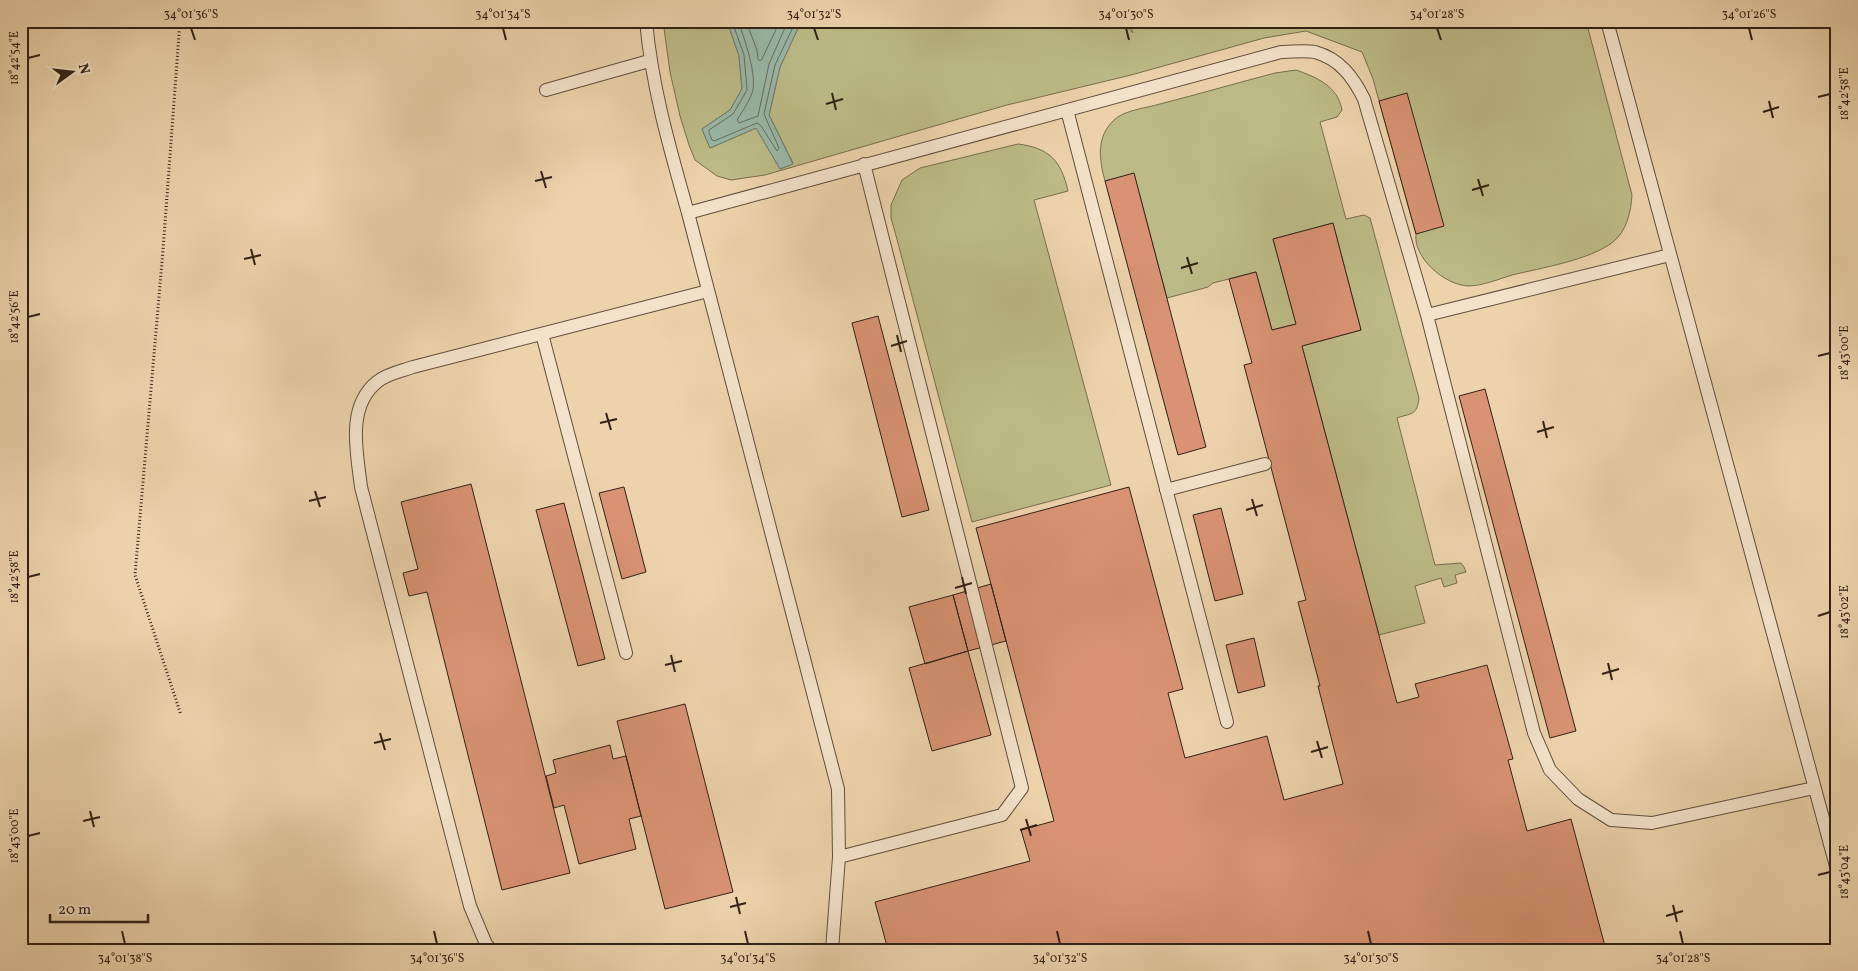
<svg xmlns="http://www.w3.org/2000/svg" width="1858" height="971" viewBox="0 0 1858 971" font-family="Vollkorn,serif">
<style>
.green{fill:#bcbb87;stroke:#766e4e}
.water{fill:#99b8a8;stroke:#6f7c6d}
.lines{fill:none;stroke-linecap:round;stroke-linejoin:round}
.shore{stroke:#656c5e;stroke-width:1}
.building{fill:#d99374;stroke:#312115}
.service-casing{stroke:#604e3b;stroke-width:14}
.path{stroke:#312115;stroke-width:3;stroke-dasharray:1 2.5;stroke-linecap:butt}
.service{stroke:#f3e2c9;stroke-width:12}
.ticks{fill:none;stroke:#312115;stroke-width:2}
.neatline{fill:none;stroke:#312115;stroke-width:2}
.ticks-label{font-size:12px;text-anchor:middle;fill:#312115}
</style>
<rect width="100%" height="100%" fill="#edd3ac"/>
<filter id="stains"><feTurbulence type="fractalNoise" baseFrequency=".004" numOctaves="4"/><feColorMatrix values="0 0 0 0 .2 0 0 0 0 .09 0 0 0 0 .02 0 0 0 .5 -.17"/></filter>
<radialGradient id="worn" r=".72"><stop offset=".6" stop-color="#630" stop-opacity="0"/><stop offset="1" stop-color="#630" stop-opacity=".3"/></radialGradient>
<path class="green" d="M663,21H727L739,56L742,89L730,110L702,129L710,148L756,128L780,169L793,163L769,115L780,67L799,26L804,21H1122L1133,33L1129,21H1586L1632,195C1631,211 1627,231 1613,242C1590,260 1541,268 1512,275C1499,279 1482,286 1468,286C1445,285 1413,258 1416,234L1373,79L1362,52L1306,31L1264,38L1131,75L1007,105L765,175L731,180L717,176L695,160L689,145L680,116L670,72Z
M1296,70C1316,77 1338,86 1342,110L1337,117L1320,122L1346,219L1364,215L1370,218L1419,398C1417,416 1411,413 1397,418L1435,565L1461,563L1464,567L1466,572L1455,575L1457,583L1444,587L1441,578L1415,586L1425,623L1379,635L1302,346L1361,330L1333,223L1273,239L1296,324L1272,330L1256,272L1213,283L1208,287L1167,298L1134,174L1105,181C1099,159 1096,137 1114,120C1124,110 1147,108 1160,104C1199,94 1237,83 1275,73Z
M1018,144C1049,148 1061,160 1068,191L1034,200L1111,485L972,522L895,232L891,218V205L902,180L920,168Z"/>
<path class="water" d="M727,21H804L799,26L780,67L769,115L793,164L780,169L756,128L710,148L702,129L730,110L742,89L739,56Z"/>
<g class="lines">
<path class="shore" d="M732,21L744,55L747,90L733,114L709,130V133L712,140L714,141L757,123L761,126L777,151L779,148L764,114L775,65L796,21
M738,21C744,37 758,77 752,93C749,102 742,112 737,120L739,123L758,116L769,64L788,21
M746,21L757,50L758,59L760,61L762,59L780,21"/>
</g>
<path class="building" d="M1407,93L1444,226L1416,234L1379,101Z
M1134,173L1206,447L1178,455L1105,181Z
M1333,223L1361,330L1302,346L1397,703L1419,697L1415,684L1487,665L1513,759L1508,760L1527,831L1571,819L1606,950H888L875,902L1030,861L1021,830L1054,821L976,528L1129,487L1183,689L1168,693L1185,758L1267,736L1284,800L1343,784L1318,686H1320L1298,602L1306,600L1244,365L1252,363L1229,279L1256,272L1272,330L1296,324L1273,239Z
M878,316L929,510L902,517L852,323Z
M1485,389L1576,731L1550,738L1459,396Z
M471,484L570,873L502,890L427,592L409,596L403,573L418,569L401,502Z
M624,487L646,572L622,579L599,493Z
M564,503L605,659L578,666L536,510Z
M1221,508L1243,594L1215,601L1193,515Z
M991,584L1006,641L968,651L953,595Z
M953,595L968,651L925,664L909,607Z
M1254,638L1265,686L1238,693L1226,645Z
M968,651L991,735L932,751L909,668Z
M685,704L733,892L665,909L617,721Z
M610,745L613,759L626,756L641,816L629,819L636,849L579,864L564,805L554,808L546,776L556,773L553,760Z"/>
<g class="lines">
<defs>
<path id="service" d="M646,21C652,88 670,149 688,213L838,789L839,857L832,950
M1607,21L1837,870
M546,90L649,61
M1067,110L1227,722
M688,213L1281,52C1291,52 1305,50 1315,52C1340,59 1353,77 1364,99L1427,315
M1670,255L1427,315L1534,733L1550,770L1578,799L1611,820L1652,823L1814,788
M542,334L626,653
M1166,490L1265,464
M839,857L1002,815L1022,788L864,164
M491,950L486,944L470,906L361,487C357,453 346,407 377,382C386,374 402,371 413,367L708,291"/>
</defs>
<use href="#service" class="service-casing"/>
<path class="path" d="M180,21L163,250L135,575L181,715"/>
<use href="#service" class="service"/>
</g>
<path class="ticks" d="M191,28L195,40M503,28L506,40M814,28L818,40M1126,28L1129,40M1437,28L1441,40M1749,28L1752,40M28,58L40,55M832,93L836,110M1818,97L1830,94M1769,101L1773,118M826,104L843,99M1763,112L1779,107M541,171L546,188M1478,179L1483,196M535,181L552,177M1472,190L1489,185M251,249L255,265M1187,257L1192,274M244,259L261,255M1181,268L1198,263M28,317L40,314M897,335L901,352M891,346L907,341M1818,356L1830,353M606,413L611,430M1543,421L1547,438M600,423L617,419M1537,432L1554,427M315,491L320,507M1252,499L1257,516M309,501L326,497M1246,510L1263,505M28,577L40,574M962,577L966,594M955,588L972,583M1818,616L1830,612M671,655L675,672M1608,663L1612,680M665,665L682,661M1602,674L1619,669M380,733L385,750M1317,741L1322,758M374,743L391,739M1311,752L1328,747M90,811L94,827M1026,819L1031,836M83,821L100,817M1020,830L1037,825M28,836L40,833M1818,875L1830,872M736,897L740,914M1673,905L1677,922M730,907L746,903M1666,916L1683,911M122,931L125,944M434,931L437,944M745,931L748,944M1057,931L1060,944M1368,931L1371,944M1680,931L1683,944"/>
<rect width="1858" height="971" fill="none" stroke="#edd3ac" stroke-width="55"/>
<g transform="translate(72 72) rotate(75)" stroke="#f3e2c9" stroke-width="4" paint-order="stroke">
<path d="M0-4L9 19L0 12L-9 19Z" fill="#312115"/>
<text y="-8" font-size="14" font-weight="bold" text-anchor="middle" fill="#312115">N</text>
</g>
<path d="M50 914v8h98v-8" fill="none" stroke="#312115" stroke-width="2.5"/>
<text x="58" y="914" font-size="15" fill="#312115" stroke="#f3e2c9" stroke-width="4" paint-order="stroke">20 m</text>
<rect x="28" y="28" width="1802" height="916" class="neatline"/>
<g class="ticks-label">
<text x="191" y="18">34°01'36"S</text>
<text x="503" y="18">34°01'34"S</text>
<text x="814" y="18">34°01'32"S</text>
<text x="1126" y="18">34°01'30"S</text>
<text x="1437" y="18">34°01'28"S</text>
<text x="1749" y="18">34°01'26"S</text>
<text transform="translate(14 58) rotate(-90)" y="4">18°42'54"E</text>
<text transform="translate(1844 94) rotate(-90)" y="4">18°42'58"E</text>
<text transform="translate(14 317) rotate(-90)" y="4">18°42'56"E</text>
<text transform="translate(1844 353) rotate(-90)" y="4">18°43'00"E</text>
<text transform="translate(14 577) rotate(-90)" y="4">18°42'58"E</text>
<text transform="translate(1844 612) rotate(-90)" y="4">18°43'02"E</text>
<text transform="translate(14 836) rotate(-90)" y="4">18°43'00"E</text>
<text transform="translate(1844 872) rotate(-90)" y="4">18°43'04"E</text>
<text x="125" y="962">34°01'38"S</text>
<text x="437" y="962">34°01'36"S</text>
<text x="748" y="962">34°01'34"S</text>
<text x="1060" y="962">34°01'32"S</text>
<text x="1371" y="962">34°01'30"S</text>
<text x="1683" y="962">34°01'28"S</text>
</g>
<rect width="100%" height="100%" filter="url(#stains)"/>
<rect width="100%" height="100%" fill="url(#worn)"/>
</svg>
